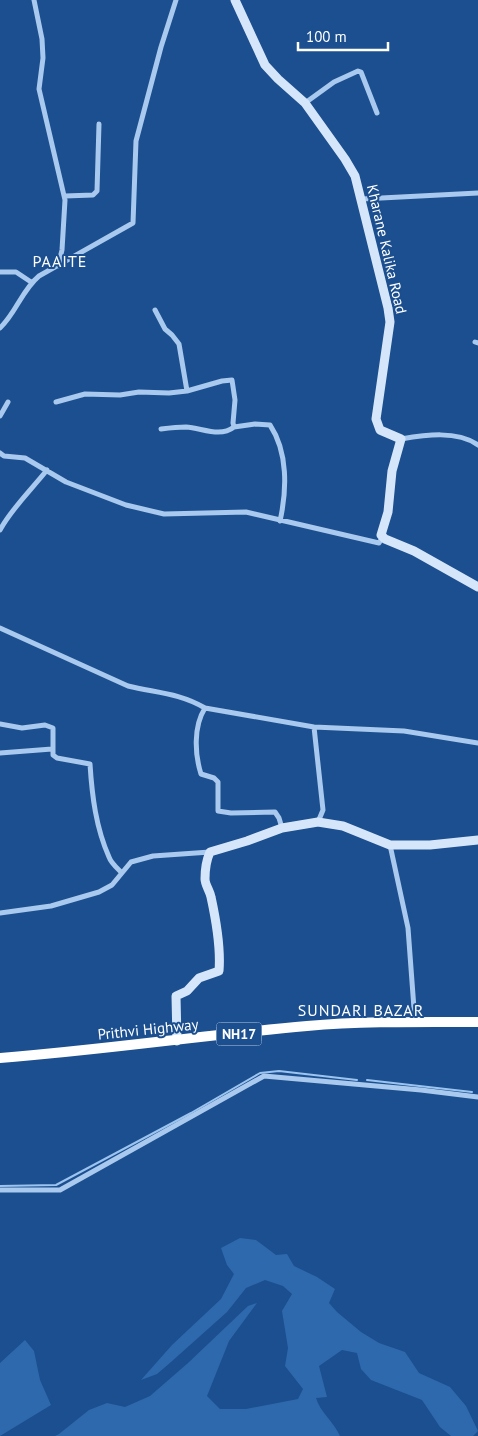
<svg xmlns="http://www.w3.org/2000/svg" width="478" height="1436" viewBox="0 0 478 1436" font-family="'PT Sans',sans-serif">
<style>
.green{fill:#2e69ad}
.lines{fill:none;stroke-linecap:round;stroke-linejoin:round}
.stream{stroke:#9cc4f0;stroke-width:2}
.street{stroke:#a9c9ee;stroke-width:5}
.secondary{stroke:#d6e6fa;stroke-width:9}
.highway{stroke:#fff;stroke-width:10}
.labels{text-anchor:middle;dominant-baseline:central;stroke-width:4;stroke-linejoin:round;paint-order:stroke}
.shield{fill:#1b4f8f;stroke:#bbcadd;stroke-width:1}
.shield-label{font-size:14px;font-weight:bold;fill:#fff}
.street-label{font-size:15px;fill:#fff;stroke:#1b4f8f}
.neighbourhood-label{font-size:16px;letter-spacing:1px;fill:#fff;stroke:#1b4f8f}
</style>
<rect width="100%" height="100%" fill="#1b4f8f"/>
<path class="green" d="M240,1238L256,1240L276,1255L287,1254L294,1266L317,1277L335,1289L329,1303L337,1312L361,1332L379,1343L405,1352L419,1373L450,1387L466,1406L478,1431L473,1436H451L440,1427L422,1400L371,1380L361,1369L357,1353L342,1350L319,1366L327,1397L316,1398C320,1412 334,1422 340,1436H55L59,1434L89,1410L107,1403L125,1407L150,1396L188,1363L248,1306L257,1303L229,1341L207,1396L220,1409H246L298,1399L303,1389L285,1366L288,1348L282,1311L292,1294L283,1286L265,1280L246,1288L227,1312L171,1362L157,1374L141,1380L172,1345L221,1299L234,1274L227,1265L221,1248Z
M25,1340L34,1351L40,1380L51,1405L0,1436V1363Z"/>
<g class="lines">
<path class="stream" d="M367,1080L472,1092
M0,1186L56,1185L191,1113L260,1073L279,1071L357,1080"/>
<path class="street" d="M34,0L42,39L43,58L39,89L65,200L62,250L58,266
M305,103L334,82L358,71L361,72L377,113
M65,196L93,195L97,191L99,124
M362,199L478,193
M0,272H16L31,282
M155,310L165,329L172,335L179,344L187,391L222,381L232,380L235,400L233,423L234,427L255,424L270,425C288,452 287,490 280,521
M0,328C16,313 22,290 39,276L133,223L136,141L161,47L176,0
M475,342L478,343
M56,402L85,394L120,395L139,392L169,393L187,391
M0,416L8,402
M161,429C169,428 178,427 186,427C202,428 220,438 234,427
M401,439C425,435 457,430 478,445
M0,453L4,456L25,458L66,482L126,505L164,514L246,512L379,543L382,538
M0,530C12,508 31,490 47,470
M0,628L128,686C157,693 179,693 205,708L314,727L404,731L478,743
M205,708C193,727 195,755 201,774L214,778L218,782V811L231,813L275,812L279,818L282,828
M0,724L22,728L45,725L53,728V755L57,758L90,764C92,796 96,828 109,857C111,863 117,868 121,872
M314,727L323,810L318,822
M0,753L52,749
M390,845L408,928L415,1022
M0,913L51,906L99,892L112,885L131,862L153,856L210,852
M0,1190H60L264,1076L421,1090L478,1097"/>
<path class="secondary" d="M235,0L265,65L278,79L305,103L345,159L355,176L388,308L390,322L376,419L380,430L401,439L392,471L388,512L381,535L385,539L414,551L478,587
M177,1041L176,996L187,991L199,978L219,971C221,947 216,920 211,897C210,891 205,885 205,879C205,869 206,861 210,852L247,841L282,828L318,822L343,826L390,845H430L478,840"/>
<path class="highway" d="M0,1058C103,1050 204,1035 307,1026C364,1021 421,1022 478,1022"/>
</g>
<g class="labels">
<rect class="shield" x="216.5" y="1022.5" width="45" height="23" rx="4"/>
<g class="shield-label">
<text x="239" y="1034">NH17</text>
</g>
<g class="street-label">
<text transform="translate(387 249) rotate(77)">Kharane Kalika Road</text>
<text transform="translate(148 1029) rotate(-6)">Prithvi Highway</text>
</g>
<g class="neighbourhood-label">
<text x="60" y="261">PAAITE</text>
<text x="361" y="1010">SUNDARI BAZAR</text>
</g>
</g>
<path d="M298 42v8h90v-8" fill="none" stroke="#ffffff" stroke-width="2.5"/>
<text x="306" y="42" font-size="15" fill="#ffffff" stroke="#1b4f8f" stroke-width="4" paint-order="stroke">100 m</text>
</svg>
